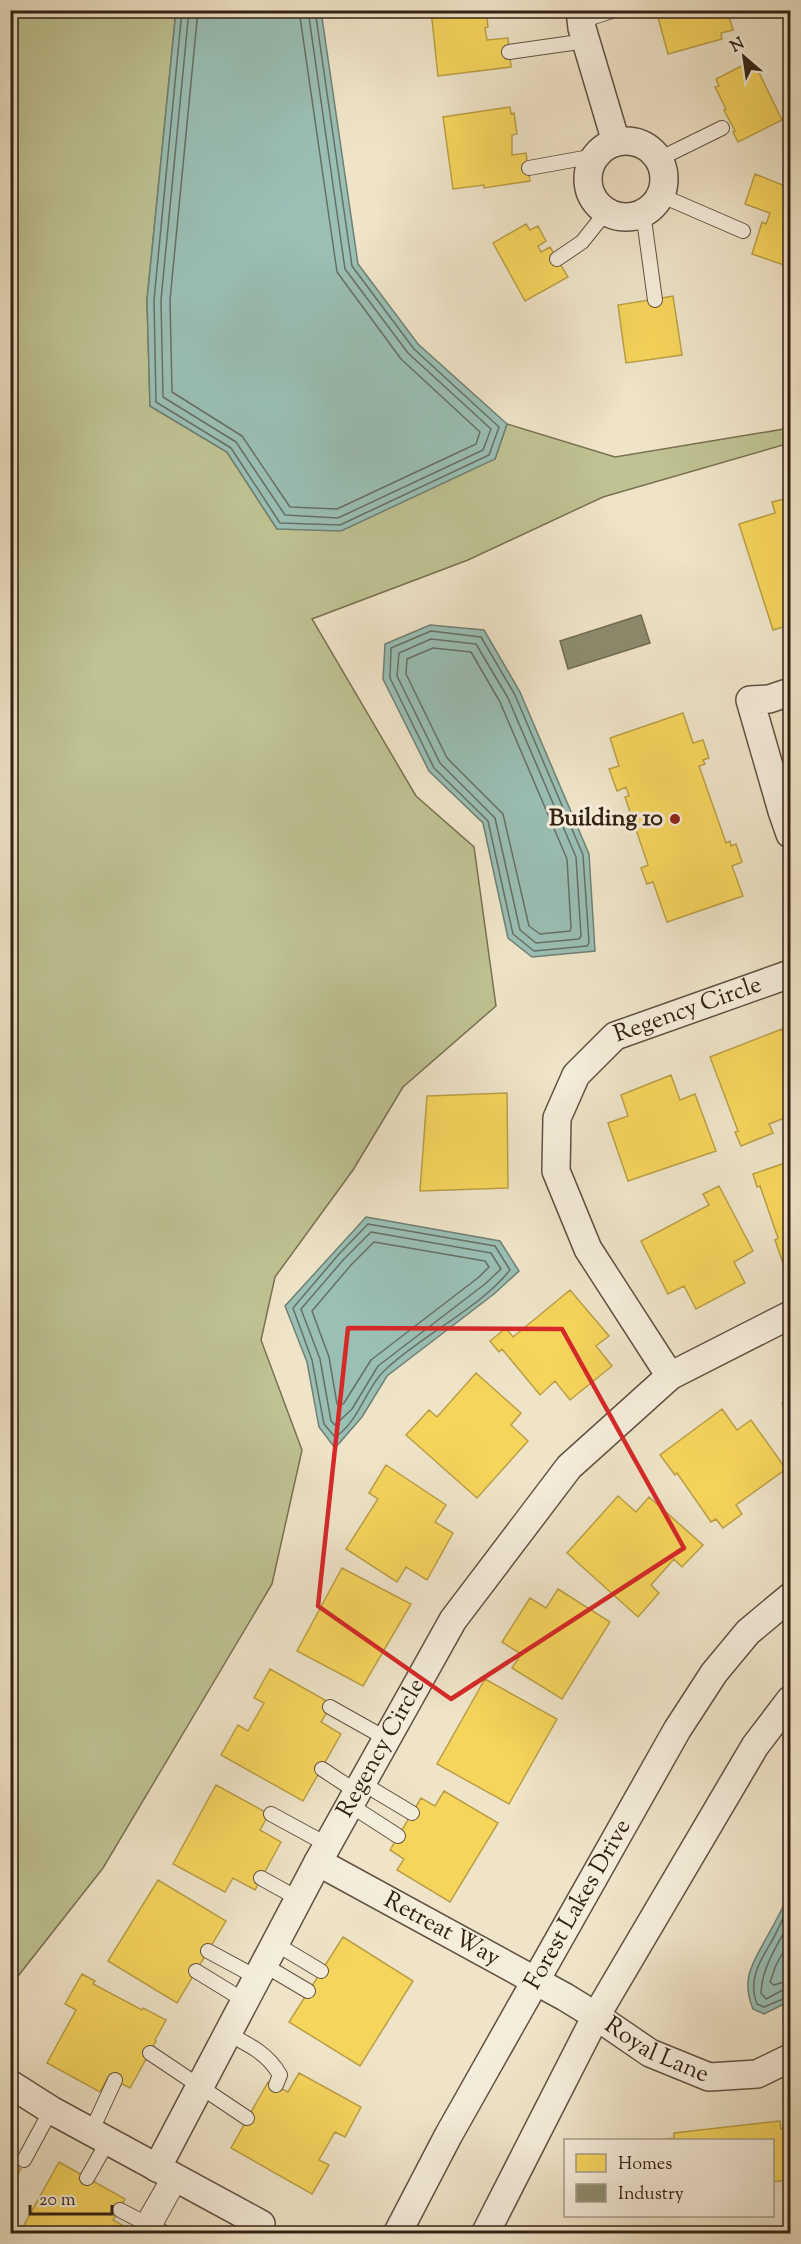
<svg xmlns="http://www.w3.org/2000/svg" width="801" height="2244" viewBox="0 0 801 2244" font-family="'Sorts Mill Goudy',serif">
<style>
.green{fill:#bfc292;stroke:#787252;stroke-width:1.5}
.water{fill:#9abfb5;stroke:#708074;stroke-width:1.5}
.homes{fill:#f6d55c;stroke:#bb9f46;stroke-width:1.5}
.industry{fill:#8c8c6e;stroke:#716c53;stroke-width:1.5}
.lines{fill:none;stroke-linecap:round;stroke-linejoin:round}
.shore{stroke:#667064;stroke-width:1.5}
.lane-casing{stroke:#615240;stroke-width:16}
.street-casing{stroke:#615240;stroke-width:30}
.lane{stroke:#f5eddb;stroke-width:14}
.street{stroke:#f5eddb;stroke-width:27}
.marked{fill:none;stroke:#d62828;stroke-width:4.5;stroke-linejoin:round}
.poi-dot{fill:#8f2418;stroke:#f5eddb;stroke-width:2}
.labels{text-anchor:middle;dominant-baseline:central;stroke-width:6;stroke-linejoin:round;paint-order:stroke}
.poi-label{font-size:24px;font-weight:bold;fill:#322113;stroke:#f5eddb;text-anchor:end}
.street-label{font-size:24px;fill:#322113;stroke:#f5eddb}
</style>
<rect width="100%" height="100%" fill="#efe4c8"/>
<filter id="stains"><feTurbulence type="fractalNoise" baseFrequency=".00333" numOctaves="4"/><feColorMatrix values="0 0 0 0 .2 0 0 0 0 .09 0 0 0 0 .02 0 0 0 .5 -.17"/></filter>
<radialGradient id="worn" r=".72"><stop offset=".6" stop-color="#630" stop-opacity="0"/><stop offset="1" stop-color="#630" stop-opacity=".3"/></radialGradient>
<path class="green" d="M11,11H176L147,300L150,406L227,452L277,529L495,459L507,424L615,457L790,428V443L603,497L468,560L312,619L416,796L474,847L496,1006L403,1087L353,1170L275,1277L261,1340L302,1450L272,1584L103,1868L11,1985Z"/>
<path class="water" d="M176,11H321L358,264L418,344L507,424L495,459L341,531L277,529L227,452L150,406L147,300Z
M430,625L484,630L520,692L589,854L595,951L532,957L508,938L483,823L429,771L383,679L385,644Z
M366,1217L500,1241L519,1271L494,1294L387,1376L362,1417L335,1448L319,1427L307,1362L285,1306Z
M790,1893V2001L764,2014L753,2009C740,1978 754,1961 768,1935C776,1921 783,1907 790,1893Z"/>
<path class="homes" d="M431,10H486L488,27L485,28L487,40L508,38L511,67L438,76Z
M656,10H727L733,30L721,33L722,39L668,54Z
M753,60L782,120L738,142L733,132L735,131L724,110L726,109L715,87L719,86L716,79Z
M510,107L511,114L514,113L517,134L512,135V155L526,153L530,181L484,188V185L453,189L443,117Z
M755,174L790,188V267L752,254L762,222L766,224L770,213L745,204Z
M526,224L530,230L538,226L546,241L538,246L541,252L550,247L568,277L525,301L493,243Z
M673,296L682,355L626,363L618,305Z
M788,498L790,506V625L773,630L739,524L775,513L772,502Z
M683,713L693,743L703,740L709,758L703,760L705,764L699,766L726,843L730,841L731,846L736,844L742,862L732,866L743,896L667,922L653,882L647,884L641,868L648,865L625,797L629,796L626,787L617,791L609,769L619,766L610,738Z
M782,1029L790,1052V1116L769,1124L773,1133L741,1146L735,1132L738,1131L710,1057Z
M671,1075L680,1100L695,1094L716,1151L628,1181L608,1123L628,1116L621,1095Z
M507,1093L508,1188L420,1191L427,1096Z
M785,1163L789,1174L790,1173V1261L783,1263L775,1240L778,1238L760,1186L757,1187L753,1174Z
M719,1186L753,1251L734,1262L745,1283L696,1309L684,1286L668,1294L641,1241L709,1205L703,1194Z
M570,1290L609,1336L596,1346L612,1366L570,1400L555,1381L540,1395L502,1349L499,1352L490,1341L506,1328L513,1337Z
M476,1373L521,1413L511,1425L528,1441L477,1498L406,1435L429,1410L437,1417Z
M790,1399V1422L782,1403Z
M722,1409L737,1430L751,1420L786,1469L736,1505L742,1514L723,1528L716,1519L711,1522L677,1473L675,1475L660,1455Z
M386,1465L446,1505L435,1522L453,1533L427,1580L406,1567L397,1582L346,1549L378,1499L369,1493Z
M618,1496L636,1512L649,1497L703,1545L682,1567L674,1559L651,1585L659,1593L638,1617L567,1553Z
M342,1568L411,1604L363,1686L297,1651Z
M558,1589L610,1622L562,1699L512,1668L521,1654L502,1642L530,1598L546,1608Z
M270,1669L332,1704L321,1722L341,1734L303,1801L221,1755L238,1725L248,1731L264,1703L254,1698Z
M485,1679L557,1719L509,1804L437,1764Z
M216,1785L269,1814L260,1830L281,1842L255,1890L233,1878L225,1892L173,1864Z
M444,1791L498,1823L450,1902L397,1870L404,1859L390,1850L421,1798L435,1806Z
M158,1880L226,1921L177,2003L108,1961Z
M343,1937L413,1981L360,2066L289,2022Z
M82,1974L95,1981L93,1984L142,2010L143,2008L166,2020L155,2040L156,2041L130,2088L108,2077L100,2092L47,2063L76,2010L65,2004Z
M299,2073L361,2107L345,2137L335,2132L319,2160L329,2165L312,2194L231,2148L268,2082L288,2092Z
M780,2121L781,2129L790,2128V2126V2180L772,2182V2140H660L674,2138V2133Z
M59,2162L125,2199L113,2220L131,2230L129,2234H19Z
M10,2163L21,2169L10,2186Z"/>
<path class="industry" d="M641,615L650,643L568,669L560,641Z"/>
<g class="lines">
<path class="shore" d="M182,10L154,300L156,402L231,448L280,523L340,525L489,455L499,427L414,349L352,266L315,10
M189,10L161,300L163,397L236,442L285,515L338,518L483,450L491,429L408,353L345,269L308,10
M198,10L170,300L172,392L242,436L290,507L337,509L476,444L480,432L401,359L337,272L299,10
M431,631L481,637L515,695L583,855L589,943L587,946L534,951L513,934L488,821L434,768L390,678L391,648Z
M431,639L476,644L508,698L576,857L581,936L579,939L536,943L520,930L495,818L440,763L397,676L399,653Z
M433,648L471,652L500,702L567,859L571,928L570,931L540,934L529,926L503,814L447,758L406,674L407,659Z
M368,1224L495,1246L510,1270C479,1309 420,1336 384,1371C365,1389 359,1422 335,1437L324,1424L312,1360L293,1308L339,1254Z
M371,1232L491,1253L501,1269L485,1284L378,1366L352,1409L335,1425L331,1421L320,1359L301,1309L344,1259Z
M374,1242L485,1261L489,1267L479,1277L371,1360L344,1403L340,1406L337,1404L329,1357L312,1311L351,1265Z
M790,1905C784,1916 779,1927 773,1939C761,1959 747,1980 757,2004L764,2007L790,1996
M790,1921C778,1945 762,1966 761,1993L766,1999L783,1990L790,1989
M790,1940L776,1965L770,1982L774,1985L790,1980"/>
<defs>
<path id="lane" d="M581,21L615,10
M509,52L586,41
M659,159L722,128
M529,168L595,156
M660,195L743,231
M643,212L655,300
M557,259L582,242L606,212
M330,1707L387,1739
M322,1769L357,1792
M362,1783L412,1813
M350,1805L398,1836
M271,1814L328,1845
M261,1878L299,1899
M276,1944L321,1971
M208,1951L258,1978
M264,1965L308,1991
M196,1971L245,2001
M228,2034C250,2045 268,2054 280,2075L276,2085
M150,2053L247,2118
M91,2132L115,2080
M24,2160L51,2110
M87,2178L108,2141
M120,2210L143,2222L170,2175
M166,2234L154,2227L180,2180"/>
<g id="street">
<path d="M580,10L582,28L616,142"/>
<circle cx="626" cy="179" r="38"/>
<path d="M790,692L769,699L750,700L782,811L790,834"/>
<path id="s1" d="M670,1376L588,1249L556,1171L557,1118L576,1075L615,1036L790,974"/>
<path id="s2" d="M318,1862L565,1997L596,2016L650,2053L709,2077L757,2074L790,2058"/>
<path d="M10,2084L51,2110L261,2224"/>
<path id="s3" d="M157,2168L318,1862L453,1620L569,1467L670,1376L790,1315"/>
<path id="s4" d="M397,2234L448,2136L677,1730L714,1673L748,1632L790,1597"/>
<path d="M485,2234L596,2016L755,1746L790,1700"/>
</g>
</defs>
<use href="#lane" class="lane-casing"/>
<use href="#street" class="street-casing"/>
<use href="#lane" class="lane"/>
<use href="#street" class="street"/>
</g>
<path class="marked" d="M348,1328L562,1329L684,1548L451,1699L318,1606Z"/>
<circle class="poi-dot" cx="675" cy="819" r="6"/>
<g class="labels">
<g class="poi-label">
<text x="663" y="819">Building 10</text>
</g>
<g class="street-label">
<text stroke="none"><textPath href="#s1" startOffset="468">Regency Circle</textPath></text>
<text stroke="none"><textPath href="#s3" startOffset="476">Regency Circle</textPath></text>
<text stroke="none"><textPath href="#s4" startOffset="376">Forest Lakes Drive</textPath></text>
<text stroke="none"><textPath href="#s2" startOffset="141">Retreat Way</textPath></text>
<text stroke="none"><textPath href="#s2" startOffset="388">Royal Lane</textPath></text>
</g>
</g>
<rect width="801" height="2244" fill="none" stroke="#efe4c8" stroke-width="36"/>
<rect x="12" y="12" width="777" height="2220" fill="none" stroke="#322113" stroke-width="3"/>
<rect x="18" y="18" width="765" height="2208" fill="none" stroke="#322113" stroke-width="1.5"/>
<rect x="564" y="2139" width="210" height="78" fill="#f5eddb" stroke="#a79b8b" stroke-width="1.5"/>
<rect x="576" y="2154" width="30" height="18" fill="#f6d55c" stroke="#a79b8b" stroke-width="1.5"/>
<text x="618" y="2169" font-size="18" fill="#322113">Homes</text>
<rect x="576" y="2184" width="30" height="18" fill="#8c8c6e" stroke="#a79b8b" stroke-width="1.5"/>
<text x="618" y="2199" font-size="18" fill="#322113">Industry</text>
<g transform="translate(744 57) rotate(331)" stroke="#f5eddb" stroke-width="4.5" paint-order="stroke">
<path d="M0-4.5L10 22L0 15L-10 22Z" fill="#322113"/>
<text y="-9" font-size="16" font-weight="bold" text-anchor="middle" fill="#322113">N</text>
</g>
<path d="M30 2205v9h82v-9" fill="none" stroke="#322113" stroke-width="3"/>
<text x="39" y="2205" font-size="18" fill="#322113" stroke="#f5eddb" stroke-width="4.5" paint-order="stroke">20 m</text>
<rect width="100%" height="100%" filter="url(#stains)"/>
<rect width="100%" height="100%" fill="url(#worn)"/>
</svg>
